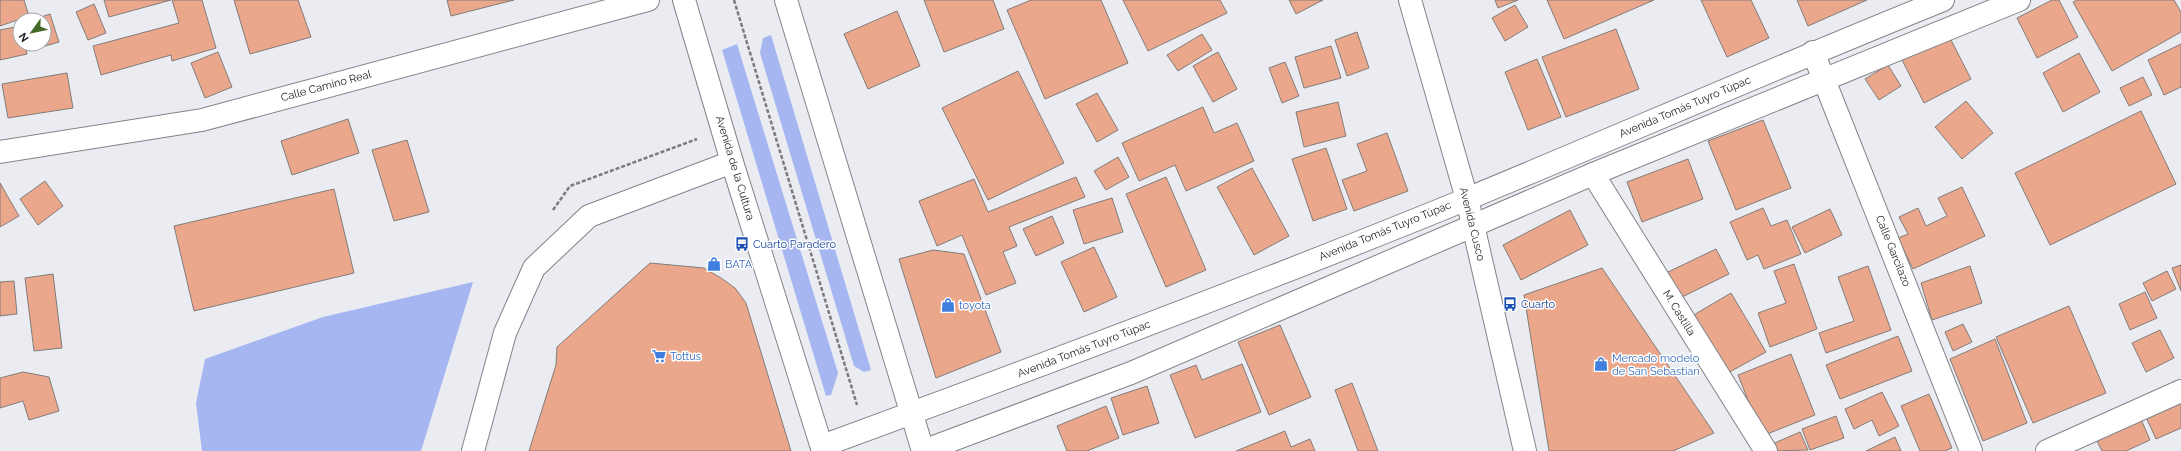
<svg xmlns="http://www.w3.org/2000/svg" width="2181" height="451" viewBox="0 0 2181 451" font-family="Raleway,sans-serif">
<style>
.green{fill:#a5b6f0}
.building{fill:#eba78b;stroke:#827c7a}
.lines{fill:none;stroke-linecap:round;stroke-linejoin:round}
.minor-casing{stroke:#828489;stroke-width:24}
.tertiary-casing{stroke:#828489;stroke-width:24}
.primary-casing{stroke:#828489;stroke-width:24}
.trunk-casing{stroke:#828489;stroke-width:24}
.path{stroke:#7a7b7f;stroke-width:2.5;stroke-dasharray:4 2;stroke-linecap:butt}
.minor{stroke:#fff;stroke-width:22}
.tertiary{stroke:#fff;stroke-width:22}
.primary{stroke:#fff;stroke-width:22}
.trunk{stroke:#fff;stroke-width:22}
.labels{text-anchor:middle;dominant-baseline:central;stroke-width:3;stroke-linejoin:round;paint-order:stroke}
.street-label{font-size:11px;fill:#1e1e20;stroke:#fff}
.transit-label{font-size:11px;fill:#164399;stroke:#fff;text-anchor:start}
.shop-label{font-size:11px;fill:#366cbe;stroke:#fff;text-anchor:start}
</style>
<rect width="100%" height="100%" fill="#eaecf2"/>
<path class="green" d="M771,35L871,370L864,372L854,366L760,53L763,38Z
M737,44L838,373L831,395L826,396L722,50Z
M473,282L421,451H202L196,403L205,359L323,317Z"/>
<path class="building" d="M0,0H24L29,16L0,26Z
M104,0H171L109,17Z
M172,0H202L216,48L172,61L171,55L101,75L93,46L179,23Z
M234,0H298L311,37L250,54Z
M447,0H514L451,16Z
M924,0H993L1004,29L944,52Z
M1031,0H1101L1128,63L1045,99L1007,10Z
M1123,0H1220L1227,13L1148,51Z
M1289,0H1323L1296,14Z
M1495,0H1518L1498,8Z
M1547,0H1654L1564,39Z
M1701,0H1751L1769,38L1727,57Z
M1797,0H1867L1808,26Z
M2052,0H2059L2078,37L2037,58L2017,18Z
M2077,0H2174L2181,12V32L2112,71L2073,2Z
M94,4L106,33L88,40L76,12Z
M1515,5L1528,27L1505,41L1492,18Z
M897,11L920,66L868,89L844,34Z
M50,14L59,42L35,49L33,44H44V20H32Z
M20,26V44H25L27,54L0,60V30Z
M1616,29L1639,89L1566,117L1542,57Z
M1357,32L1369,68L1347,76L1335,40Z
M1202,34L1212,50L1178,71L1167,55Z
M1949,36L1971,79L1924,103L1902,60Z
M2181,44V87L2164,95L2148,60Z
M1331,46L1341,78L1304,88L1295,57Z
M218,52L232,87L205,98L191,63Z
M1218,52L1237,89L1213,102L1193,66Z
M2079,53L2100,92L2063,112L2043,73Z
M1537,59L1561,117L1528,130L1505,72Z
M1285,62L1299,96L1282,103L1269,68Z
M1888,65L1901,86L1879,100L1865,79Z
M1018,71L1064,163L988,200L942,108Z
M67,73L73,108L8,118L2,84Z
M2143,77L2152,95L2129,106L2120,88Z
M1097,93L1118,130L1097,142L1076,104Z
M1966,101L1993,133L1962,159L1935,127Z
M1338,102L1346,136L1304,147L1296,112Z
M1203,107L1214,133L1237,123L1254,161L1186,191L1175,165L1139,181L1122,143Z
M2141,111L2176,184L2050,245L2015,173Z
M348,119L359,153L292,175L281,141Z
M1763,120L1791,188L1736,210L1708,141Z
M1387,133L1408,191L1354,211L1342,180L1367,171L1357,144Z
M407,140L429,212L394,221L372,150Z
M1326,148L1347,209L1313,221L1292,159Z
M1118,157L1129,177L1106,190L1094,171Z
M1688,159L1703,199L1642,222L1627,182Z
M1252,168L1289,236L1254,255L1217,187Z
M1076,177L1085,197L1009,227L1017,246L1003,252L1016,283L986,295L962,235L937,246L919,201L974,179L988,212Z
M1166,177L1206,270L1166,287L1126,194Z
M45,181L63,206L38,225L20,199Z
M0,183L19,216L0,227Z
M1962,187L1985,236L1913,269L1898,238L1908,234L1899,217L1918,208L1926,226L1947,216L1938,198Z
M334,189L354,273L194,311L174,226Z
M1112,198L1123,232L1084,244L1073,210Z
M1763,208L1771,226L1787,220L1801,254L1764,269L1758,255L1747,260L1730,222Z
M1830,209L1842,235L1805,253L1792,227Z
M1570,210L1588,245L1521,280L1503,245Z
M1052,216L1064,243L1036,256L1023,229Z
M1094,247L1117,297L1084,312L1061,262Z
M1716,249L1729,274L1680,298L1668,272Z
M933,250L964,254L1001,352L936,378L899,259Z
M650,263L704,268L721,278L735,288L746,303L791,451H529L556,365L557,347Z
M1794,264L1817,329L1770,347L1758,313L1786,303L1774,271Z
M2181,265V291L2172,268Z
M1868,266L1891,330L1826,353L1819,333L1854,321L1838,277Z
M1970,266L1982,303L1932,320L1921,283Z
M1602,268L1714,433L1673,451H1549L1524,295Z
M2167,271L2176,289L2152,301L2143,283Z
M53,274L62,348L34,351L25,278Z
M14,281L17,314L0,316V282Z
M2145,292L2157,318L2130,330L2119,304Z
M1731,293L1766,352L1726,374L1692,316Z
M2069,306L2106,393L2033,423L1996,337Z
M1963,324L1972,342L1953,351L1945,332Z
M1280,325L1311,397L1269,415L1238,342Z
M2160,330L2174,358L2146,372L2132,343Z
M1898,336L1912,371L1840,399L1826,365Z
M1995,339L2027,423L1983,441L1950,359Z
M1791,354L1815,415L1762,436L1738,375Z
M1242,364L1261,412L1195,438L1170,375L1196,365L1202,380Z
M23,372L49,377L59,411L29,420L23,401L0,408V378Z
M1352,383L1378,451H1358L1335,390Z
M1147,386L1159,423L1123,435L1111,398Z
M1882,392L1899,426L1879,436L1872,420L1854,429L1845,409Z
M1929,394L1952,448L1945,451H1920L1901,406Z
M2181,398V428L2156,439L2145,415Z
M1106,406L1119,438L1087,451H1067L1057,426Z
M1836,416L1844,438L1810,450L1802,429Z
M2140,417L2150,440L2126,451H2102L2095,437Z
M1285,431L1291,447L1310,439L1315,451H1236Z
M1800,432L1808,450L1773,451L1770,445Z
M1895,437L1901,451H1866Z"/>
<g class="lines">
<defs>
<path id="minor" d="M1813,52L1971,451
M1593,174L1766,451
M473,451L505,333L534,268L589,216L732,162
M2047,451L2181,391"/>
<path id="tertiary" d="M1410,0L1467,199L1525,451
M0,152L202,120L648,0"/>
<path id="primary" d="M822,446C1038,367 1254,286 1467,199C1626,133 1784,64 1943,0
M923,451L1131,373L1593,174L2019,0"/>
<path id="trunk" d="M684,0L732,162L823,451
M786,0L923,451"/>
</defs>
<use href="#minor" class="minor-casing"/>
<use href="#tertiary" class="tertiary-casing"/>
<use href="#primary" class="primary-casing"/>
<use href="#trunk" class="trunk-casing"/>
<path class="path" d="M734,0L857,405
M553,210L570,186L697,139"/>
<use href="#minor" class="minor"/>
<use href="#tertiary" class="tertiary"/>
<use href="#primary" class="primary"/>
<use href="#trunk" class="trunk"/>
</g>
<defs>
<symbol id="bus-bare" viewBox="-9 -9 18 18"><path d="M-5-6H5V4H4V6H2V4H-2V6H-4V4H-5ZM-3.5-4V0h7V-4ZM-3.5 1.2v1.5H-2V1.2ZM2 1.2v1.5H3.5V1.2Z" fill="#1a4fb4" stroke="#fff" stroke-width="2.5" paint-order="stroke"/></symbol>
<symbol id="shop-bare" viewBox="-9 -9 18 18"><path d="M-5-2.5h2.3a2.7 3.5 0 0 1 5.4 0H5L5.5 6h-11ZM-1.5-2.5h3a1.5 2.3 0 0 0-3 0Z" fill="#3f7fe0" stroke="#fff" stroke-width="2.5" paint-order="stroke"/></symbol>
<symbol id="supermarket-bare" viewBox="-9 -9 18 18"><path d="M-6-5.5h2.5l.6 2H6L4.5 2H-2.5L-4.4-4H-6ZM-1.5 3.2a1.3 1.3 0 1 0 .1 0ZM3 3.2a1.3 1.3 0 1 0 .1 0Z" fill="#3f7fe0" stroke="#fff" stroke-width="2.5" paint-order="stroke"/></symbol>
</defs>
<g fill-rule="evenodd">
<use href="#bus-bare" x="732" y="234" width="20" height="20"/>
<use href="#shop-bare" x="704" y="254" width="20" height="20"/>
<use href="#bus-bare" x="1500" y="294" width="20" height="20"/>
<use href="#shop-bare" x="938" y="295" width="20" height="20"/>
<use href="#supermarket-bare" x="649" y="346" width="20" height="20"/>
<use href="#shop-bare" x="1591" y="354" width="20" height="20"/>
</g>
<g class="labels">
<g class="street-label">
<text transform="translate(326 86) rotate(-15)">Calle Camino Real</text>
<text transform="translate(1685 107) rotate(-23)">Avenida Tomás Tuyro Túpac</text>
<text transform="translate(735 168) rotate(73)">Avenida de la Cultura</text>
<text transform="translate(1472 224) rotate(76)">Avenida Cusco</text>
<text transform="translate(1385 231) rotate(-22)">Avenida Tomás Tuyro Túpac</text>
<text transform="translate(1893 251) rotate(68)">Calle Garcilazo</text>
<text transform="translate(1679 313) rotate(58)">M. Castilla</text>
<text transform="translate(1084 349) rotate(-21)">Avenida Tomás Tuyro Túpac</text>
</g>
<g class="transit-label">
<text x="753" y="244">Cuarto Paradero</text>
<text x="1521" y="304">Cuarto</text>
</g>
<g class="shop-label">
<text x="725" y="264">BATA</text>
<text x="959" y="305">toyota</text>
<text x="670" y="356">Tottus</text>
<text x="1612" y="358">Mercado modelo<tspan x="1612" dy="13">de San Sebastian</tspan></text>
</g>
</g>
<g transform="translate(32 32) rotate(237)"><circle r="19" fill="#ffffff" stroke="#a5a5a6"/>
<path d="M0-3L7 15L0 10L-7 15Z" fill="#416a26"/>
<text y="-6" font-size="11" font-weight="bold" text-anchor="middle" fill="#1e1e20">N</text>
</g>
</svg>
